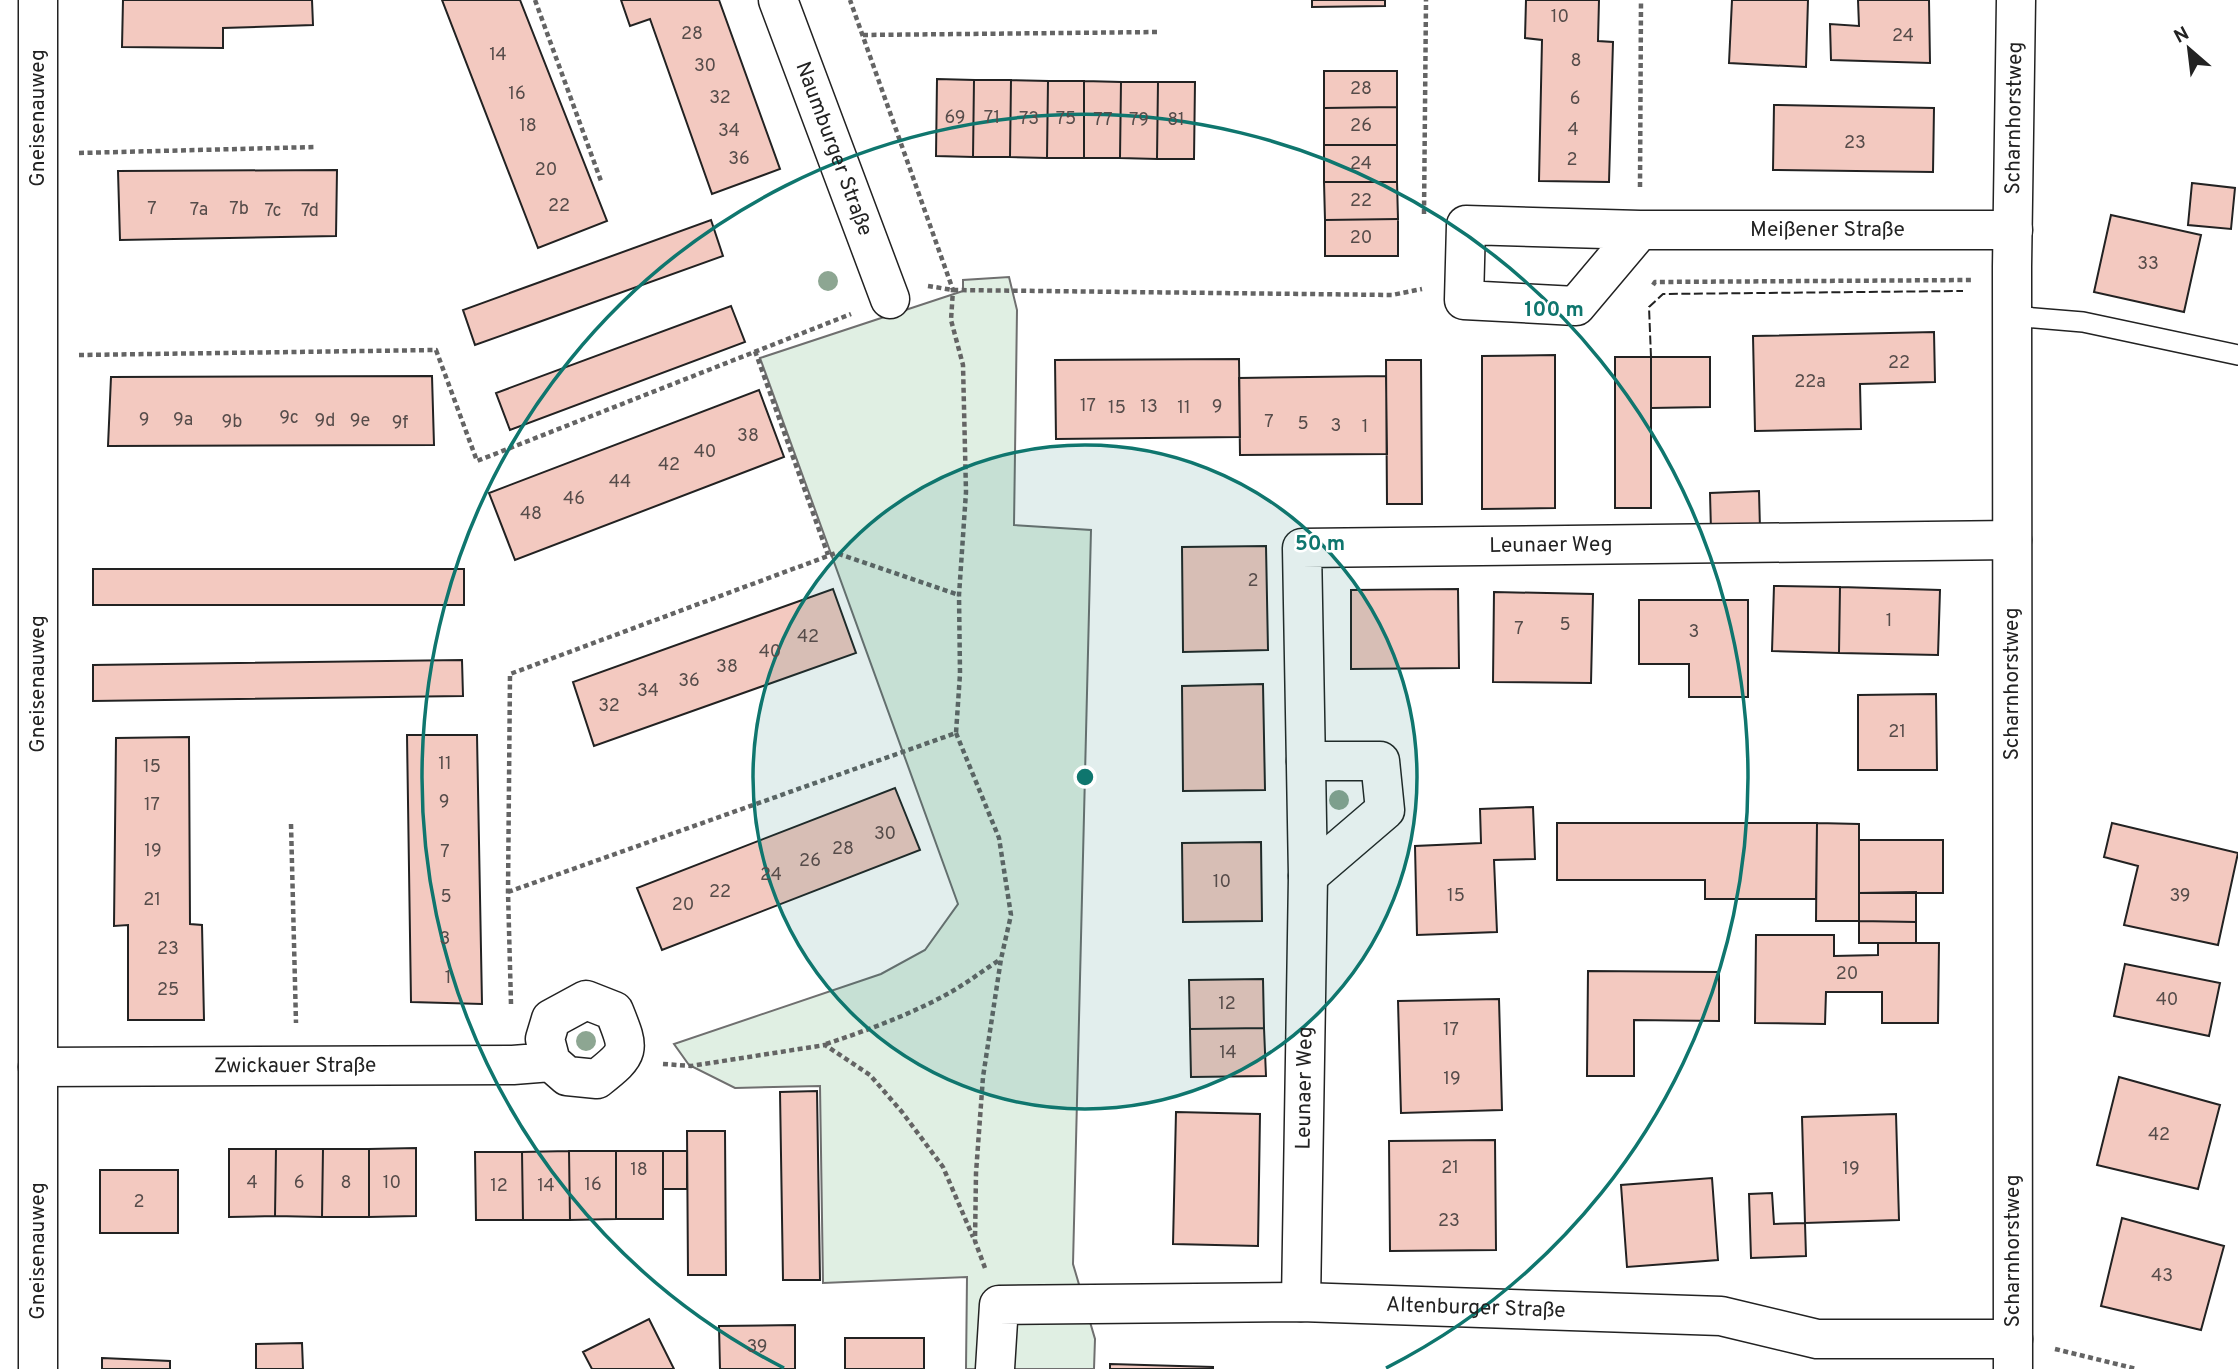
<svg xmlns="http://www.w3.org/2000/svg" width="2238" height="1369" viewBox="0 0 2238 1369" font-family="Overpass,sans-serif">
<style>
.green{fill:#e0efe3;stroke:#6f6f6f;stroke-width:2}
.building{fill:#f3c9c0;stroke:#222;stroke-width:2}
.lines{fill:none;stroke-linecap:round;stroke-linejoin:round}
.lane-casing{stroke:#222;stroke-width:22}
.street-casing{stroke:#222;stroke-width:41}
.path{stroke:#646464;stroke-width:4.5;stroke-dasharray:5 3.5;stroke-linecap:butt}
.lane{stroke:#fff;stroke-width:19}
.street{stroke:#fff;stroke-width:38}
.fence{stroke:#222;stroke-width:2;stroke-dasharray:9 3.5;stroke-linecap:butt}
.tree{fill:#8da692}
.ring{fill:none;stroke:#0f766e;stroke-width:3.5}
.labels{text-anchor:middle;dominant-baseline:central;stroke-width:5;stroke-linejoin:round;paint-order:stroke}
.number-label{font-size:18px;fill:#564c4a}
.street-label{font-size:21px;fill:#222;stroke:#fff}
.centre{fill:#0f766e;stroke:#fff;stroke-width:3.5}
.ring-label{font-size:21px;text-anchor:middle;font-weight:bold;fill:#0f766e;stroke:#fff;stroke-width:5;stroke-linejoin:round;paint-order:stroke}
</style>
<rect width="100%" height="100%" fill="#fff"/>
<path class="green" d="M1009,277L1017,310L1014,525L1091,530L1073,1264L1095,1339L1094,1369H966L967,1277L823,1283L820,1086L735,1088L689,1065L674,1044L881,974L925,950L958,904L760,358L963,291V280Z"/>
<path class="building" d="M123,0H312L313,25L223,28V48L122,47Z
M442,0H520L607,221L538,248Z
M621,0H719L780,169L712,194L650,19L630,26Z
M1312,0H1385V6L1312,7Z
M1526,0H1599L1598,41L1613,42L1609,182L1539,181L1542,40L1525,38Z
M1732,0H1808L1806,67L1729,63Z
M1858,0H1929L1930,63L1831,60L1830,24L1859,26Z
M1324,71H1397V107L1324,108Z
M937,79L974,80L973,157L936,156Z
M974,80H1011L1010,157H973Z
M1011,80L1048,81L1047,158L1010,157Z
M1048,81H1084V158H1047Z
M1084,81L1121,82L1120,158H1084Z
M1121,82H1158L1157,159L1120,158Z
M1158,82H1195L1194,159H1157Z
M1774,105L1934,108L1933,172L1773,170Z
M1397,107V145H1324V108Z
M1324,145H1397V182H1324Z
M337,170L336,236L120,240L118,171Z
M1324,182H1397L1398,219L1325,220Z
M2192,183L2235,188L2231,229L2188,225Z
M2111,215L2201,235L2184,312L2094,292Z
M1398,219V256H1325V220Z
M711,220L723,256L475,345L463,310Z
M731,306L745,342L510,430L496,393Z
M1934,332L1935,382L1860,384L1861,429L1755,431L1753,336Z
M1555,355V508L1482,509V356Z
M1615,357H1651V508H1615Z
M1651,357H1710V407L1651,408Z
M1239,359L1240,437L1056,439L1055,360Z
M1386,360H1421L1422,504H1387Z
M432,376L434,445L108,446L111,377Z
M1386,376L1387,454L1240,455L1239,378Z
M759,390L784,457L515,560L489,493Z
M1759,491L1760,529L1711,531L1710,493Z
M1266,546L1268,650L1183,652L1182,547Z
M93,569H464V605H93Z
M1774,586L1840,587L1839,653L1772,651Z
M1840,587L1940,590L1938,655L1839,653Z
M833,589L856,653L594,746L573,682Z
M1458,589L1459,668L1351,669V590Z
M1494,592L1593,594L1591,683L1493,682Z
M1639,600H1748V697H1689V664H1639Z
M462,660L463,696L93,701V665Z
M1263,684L1265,790L1183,791L1182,686Z
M1936,694L1937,770H1858V695Z
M407,735H477L482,1004L411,1002Z
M189,737L190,924L202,925L204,1020H128V925L114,926L116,738Z
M895,788L920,850L662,950L637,888Z
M1533,807L1535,859L1494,860L1497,932L1417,935L1415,846L1481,843L1480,809Z
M1557,823H1817L1816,899H1705V880H1557Z
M1817,823L1859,824V921H1816Z
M2112,823L2238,853L2218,945L2124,925L2138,866L2104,857Z
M1859,840H1943V893H1859Z
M1261,842L1262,921L1183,922L1182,843Z
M1916,892V922L1859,921V893Z
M1859,921L1916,922V943H1859Z
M1756,935H1834V956L1878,955V943H1939L1938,1023H1882V992H1826L1825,1024L1755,1023Z
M2125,964L2220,983L2209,1036L2114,1016Z
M1588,971L1719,972V1021L1634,1020V1076H1587Z
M1263,979L1264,1028L1190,1029L1189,980Z
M1499,999L1502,1110L1401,1113L1398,1001Z
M1264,1028L1266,1076L1191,1077L1190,1029Z
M2119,1077L2220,1105L2198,1189L2097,1165Z
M817,1091L820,1280H783L780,1092Z
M1176,1112L1260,1114L1258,1246L1173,1244Z
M1896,1114L1899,1220L1805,1223L1802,1117Z
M687,1131H725L726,1275H688Z
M1495,1140L1496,1250L1390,1251L1389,1141Z
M416,1148V1216L369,1217V1149Z
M229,1149H276L275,1216L229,1217Z
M276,1149H323L322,1217L275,1216Z
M323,1149H369V1217H322Z
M569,1151L570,1220H523L522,1152Z
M569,1151H616V1219L570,1220Z
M616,1151H663V1219H616Z
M663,1151H687V1189H663Z
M475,1152H522L523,1220H476Z
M100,1170H178V1233H100Z
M1712,1178L1718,1260L1627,1267L1621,1185Z
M1772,1193L1774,1224L1805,1223L1806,1256L1751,1258L1749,1194Z
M2122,1218L2224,1246L2201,1330L2101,1306Z
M649,1319L674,1369H592L583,1352Z
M795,1325V1369H720L719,1326Z
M845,1338H924V1369H845Z
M302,1343L303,1369H256V1344Z
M102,1358L170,1361V1369H102Z
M1110,1364L1213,1367V1369H1110Z"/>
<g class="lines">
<defs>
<path id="lane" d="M2012,316L2083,322L2238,355"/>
<g id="street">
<path d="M38,0V1369"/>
<path id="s1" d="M778,0L890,299"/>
<path id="s2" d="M1640,230L1576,306L1464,300L1466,225L1640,230H2013"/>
<path d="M1306,761H1380L1385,810L1308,876"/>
<path id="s3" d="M38,1067L513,1065L551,1062L567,1076L597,1079C631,1052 630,1051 614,1011L586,1000L551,1019L545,1039L551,1062"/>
<path id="s4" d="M1301,1302L1308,876L1302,548L2012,540"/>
<path id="s5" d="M995,1369L999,1305L1301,1302L1721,1316L1817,1339H2013"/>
<path id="s6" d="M2013,1369L2012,267L2016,0"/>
</g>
</defs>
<use href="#lane" class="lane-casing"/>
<use href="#street" class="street-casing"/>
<path class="path" d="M535,0L601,181
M863,35L1160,32
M79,153L316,147
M1640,187L1641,0
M1424,214L1426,0
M1653,285L1655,282L1972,280
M928,286L953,290L1392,295L1422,289
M755,351L828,555
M79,355L436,350L477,461L851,314
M956,733L999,838L1011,915L1001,959L983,1077L976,1173L975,1241L985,1268
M291,824L296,1023
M508,892L956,733L960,674L959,595L966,492L963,365L951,320L953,290L850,0
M511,1004L508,892L510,674L836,553L959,595
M826,1044C868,1030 912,1014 951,992C968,982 984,970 1001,959
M663,1064L691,1066L825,1045L870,1075L902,1112L943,1167L973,1237
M2055,1349L2137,1369"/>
<use href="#lane" class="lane"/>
<use href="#street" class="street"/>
<path class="fence" d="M1651,357L1649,307L1663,294L1963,291"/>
</g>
<g class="tree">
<circle cx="828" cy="281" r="10"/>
<circle cx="1339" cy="800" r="10"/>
<circle cx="586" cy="1041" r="10"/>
</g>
<circle cx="1085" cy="777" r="332" fill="#0f766e" fill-opacity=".12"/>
<g class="ring">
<circle cx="1085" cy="777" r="332"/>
<path d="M784 1368A663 663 0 1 1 1386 1368"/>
</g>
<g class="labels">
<g class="number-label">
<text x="1560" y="17">10</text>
<text x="692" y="34">28</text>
<text x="1903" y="36">24</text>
<text x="498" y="55">14</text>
<text x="1576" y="61">8</text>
<text x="705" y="66">30</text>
<text x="1361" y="89">28</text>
<text x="517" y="94">16</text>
<text x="720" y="98">32</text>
<text x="1575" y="99">6</text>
<text x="955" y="118">69</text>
<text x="992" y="118">71</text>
<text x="1029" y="119">73</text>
<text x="1066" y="119">75</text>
<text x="1103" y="120">77</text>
<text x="1139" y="120">79</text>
<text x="1176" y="120">81</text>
<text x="528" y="126">18</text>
<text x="1361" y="126">26</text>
<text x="1573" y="130">4</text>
<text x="729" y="131">34</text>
<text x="1855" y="143">23</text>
<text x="739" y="159">36</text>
<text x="1572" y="160">2</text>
<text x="1361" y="164">24</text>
<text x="546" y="170">20</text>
<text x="1361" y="201">22</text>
<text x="559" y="206">22</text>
<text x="152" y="209">7</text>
<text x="239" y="209">7b</text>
<text x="199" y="210">7a</text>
<text x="273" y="211">7c</text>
<text x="310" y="211">7d</text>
<text x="1361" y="238">20</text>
<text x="2148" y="264">33</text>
<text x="1899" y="363">22</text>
<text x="1810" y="382">22a</text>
<text x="1088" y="406">17</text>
<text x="1149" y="407">13</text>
<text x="1217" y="407">9</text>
<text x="1117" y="408">15</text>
<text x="1184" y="408">11</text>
<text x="289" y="418">9c</text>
<text x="144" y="420">9</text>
<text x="183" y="420">9a</text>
<text x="325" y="421">9d</text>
<text x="360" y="421">9e</text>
<text x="232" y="422">9b</text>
<text x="1269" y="422">7</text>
<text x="400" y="423">9f</text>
<text x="1303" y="424">5</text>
<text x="1336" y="426">3</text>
<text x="1365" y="427">1</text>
<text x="748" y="436">38</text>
<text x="705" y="452">40</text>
<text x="669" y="465">42</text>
<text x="620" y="482">44</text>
<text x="574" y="499">46</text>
<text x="531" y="514">48</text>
<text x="1253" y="581">2</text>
<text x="1889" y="621">1</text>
<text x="1565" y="625">5</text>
<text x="1519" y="629">7</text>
<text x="1694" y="632">3</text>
<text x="808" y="637">42</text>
<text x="770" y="652">40</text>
<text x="727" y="667">38</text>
<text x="689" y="681">36</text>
<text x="648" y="691">34</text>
<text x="609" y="706">32</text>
<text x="1897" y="732">21</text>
<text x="445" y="764">11</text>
<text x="152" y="767">15</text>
<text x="444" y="802">9</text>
<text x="152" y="805">17</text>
<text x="885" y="834">30</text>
<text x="843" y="849">28</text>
<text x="153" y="851">19</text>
<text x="445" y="852">7</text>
<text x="810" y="861">26</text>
<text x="771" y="875">24</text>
<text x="1222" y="882">10</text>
<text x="720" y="892">22</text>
<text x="1456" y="896">15</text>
<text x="2180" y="896">39</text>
<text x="446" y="897">5</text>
<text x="152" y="900">21</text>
<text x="683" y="905">20</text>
<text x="445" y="939">3</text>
<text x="168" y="949">23</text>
<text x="1847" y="974">20</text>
<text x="448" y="978">1</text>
<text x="168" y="990">25</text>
<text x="2167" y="1000">40</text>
<text x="1227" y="1004">12</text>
<text x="1451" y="1030">17</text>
<text x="1228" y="1053">14</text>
<text x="1452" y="1079">19</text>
<text x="2159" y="1135">42</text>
<text x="1450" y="1168">21</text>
<text x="1851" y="1169">19</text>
<text x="639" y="1170">18</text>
<text x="252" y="1183">4</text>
<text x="299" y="1183">6</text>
<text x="346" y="1183">8</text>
<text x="392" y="1183">10</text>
<text x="593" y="1185">16</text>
<text x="499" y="1186">12</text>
<text x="546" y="1186">14</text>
<text x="139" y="1202">2</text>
<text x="1449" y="1221">23</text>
<text x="2162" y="1276">43</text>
<text x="757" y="1347">39</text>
</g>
<g class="street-label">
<text transform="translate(38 118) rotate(-90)">Gneisenauweg</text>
<text stroke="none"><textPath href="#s6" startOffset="1251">Scharnhorstweg</textPath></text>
<text stroke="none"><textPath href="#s1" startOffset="159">Naumburger Straße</textPath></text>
<text stroke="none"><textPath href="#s2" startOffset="648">Meißener Straße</textPath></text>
<text stroke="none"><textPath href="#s4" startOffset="1003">Leunaer Weg</textPath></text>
<text transform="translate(38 684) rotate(-90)">Gneisenauweg</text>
<text transform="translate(2012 684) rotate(-90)">Scharnhorstweg</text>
<text stroke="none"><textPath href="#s3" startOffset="257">Zwickauer Straße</textPath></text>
<text stroke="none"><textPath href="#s4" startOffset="214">Leunaer Weg</textPath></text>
<text transform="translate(38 1251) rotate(-90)">Gneisenauweg</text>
<text transform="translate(2013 1251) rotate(-90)">Scharnhorstweg</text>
<text stroke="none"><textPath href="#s5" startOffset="541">Altenburger Straße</textPath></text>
</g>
</g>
<circle cx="1085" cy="777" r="10" class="centre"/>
<g class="ring-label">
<text x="1554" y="316">100 m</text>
<text x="1320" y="550">50 m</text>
</g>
<g transform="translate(2189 49) rotate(332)" stroke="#ffffff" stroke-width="5" paint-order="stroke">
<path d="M0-5L12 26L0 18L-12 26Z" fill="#222222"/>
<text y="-10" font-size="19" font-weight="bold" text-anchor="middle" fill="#222222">N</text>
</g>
</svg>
